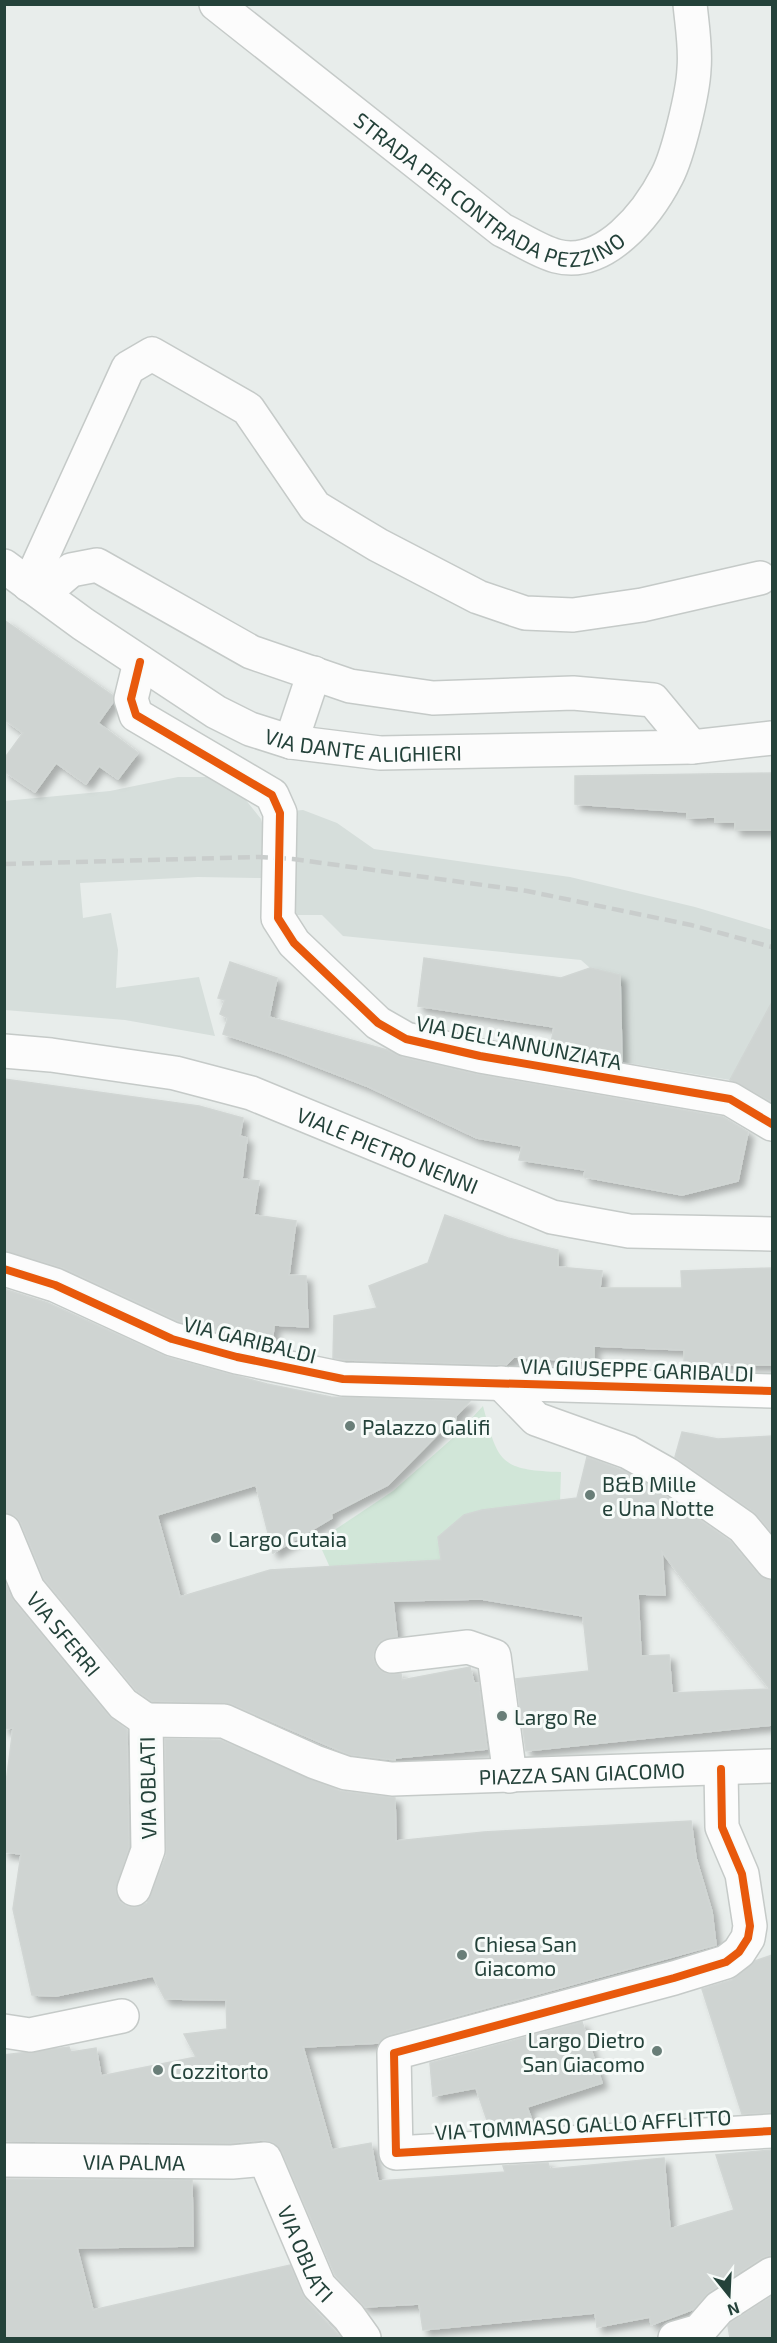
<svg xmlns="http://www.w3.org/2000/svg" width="777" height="2343" viewBox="0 0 777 2343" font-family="'Exo 2',sans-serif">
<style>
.built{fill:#d6dedb}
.green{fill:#d1e6d8}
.building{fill:#cfd4d2;stroke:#d1d6d4;stroke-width:1.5;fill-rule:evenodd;filter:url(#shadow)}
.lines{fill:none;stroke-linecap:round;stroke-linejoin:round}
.minor-casing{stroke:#c5cac8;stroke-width:36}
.minor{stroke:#fcfcfc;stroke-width:33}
.rail{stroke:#c9cdcc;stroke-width:4.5;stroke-dasharray:12 6;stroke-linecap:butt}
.cycleway-casing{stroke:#f7fbf9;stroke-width:11}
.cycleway{stroke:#e8590c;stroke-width:8}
.poi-dot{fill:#697e78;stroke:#f7fbf9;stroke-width:2}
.labels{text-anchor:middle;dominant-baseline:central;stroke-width:6;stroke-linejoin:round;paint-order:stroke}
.street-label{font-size:21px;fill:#24423a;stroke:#f7fbf9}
.poi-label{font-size:21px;fill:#24423a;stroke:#f7fbf9;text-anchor:start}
</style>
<defs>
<filter id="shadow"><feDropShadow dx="5.5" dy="5.5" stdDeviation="3" flood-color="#0004"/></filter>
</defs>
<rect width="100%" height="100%" fill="#e8edeb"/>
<path class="built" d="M178,777H212L241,794L261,819L265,835L292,811L303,810L337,823L374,849L570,877L695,907L772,930V1019L765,1018L730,1080L622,1062L620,975L590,968L581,960L343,936L322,915H294L262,878L198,877L80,883L83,918L111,913L118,950L116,988L199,977L215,1036L125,1020L5,1010L4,801L110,791Z"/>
<path class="green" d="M483,1406C498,1463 500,1470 561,1472L560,1502L482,1510L464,1515L438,1537L441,1560L332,1572L318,1541L393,1491L455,1436Z"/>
<path class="building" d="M4,620L113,696V702L98,723L138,753L118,779L99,766L86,784L56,763L35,792L4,771V759L23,733L4,719Z
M772,773V830H735V822H715V817L687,818V812L575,804V776Z
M424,958L561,978L590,968L620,975L622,1061L550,1049L554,1027L418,1006Z
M230,962L277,978L269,1017L387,1050L402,1057L476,1074L723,1117L748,1132L738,1181L682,1195L584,1177L585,1170L519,1160L522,1146L477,1138L369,1087L284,1054L223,1034L228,1018L220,1014L225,1000L218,998Z
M772,1002V1102L730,1080Z
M4,1079L199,1106L243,1118L240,1136L247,1138L242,1179L259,1181L254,1215L296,1221L289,1275L306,1276L308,1327L274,1325L272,1345L241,1339L178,1321L63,1268L4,1251Z
M445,1215L508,1238L558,1250V1267L602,1271L600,1288H682L681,1271L772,1268V1365H684V1350L594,1346V1362L514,1357L506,1365L345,1360L333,1358L334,1316L377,1308L369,1286L428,1263Z
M4,1289L48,1303L167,1357L267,1384L331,1397L470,1401L456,1416V1420L444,1428L388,1485L331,1514L332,1518L273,1553L256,1485L157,1515L180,1597L270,1570L441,1560L438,1537L464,1515L482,1510L577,1498L587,1457L624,1471L657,1490L730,1541L758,1574L772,1580V1725L526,1751L516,1679L589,1671L583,1616L481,1599L393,1601L397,1637L380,1641L375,1649L373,1658L377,1667L384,1673L401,1674L402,1680L470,1667L474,1683H479L487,1749L395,1758V1760L350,1755L231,1704L152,1701L136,1690L44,1579L21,1523L15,1516L4,1513ZM662,1552L691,1590L770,1689L672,1693L669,1655L641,1656L638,1594L665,1595Z
M682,1432L718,1439L772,1436V1533L754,1512L675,1457Z
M4,1581L14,1601L109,1716L127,1730L129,1847L116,1892L119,1901L128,1907H138L147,1903L166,1856L165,1739L220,1740L340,1791L395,1798L396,1841L484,1832L691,1821L696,1858L712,1912L716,1945L389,2035L379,2043L303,2047L332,2150L371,2143L378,2181L505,2172L503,2166L548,2163L550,2169L664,2158L670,2229L734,2210L716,2155L772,2150V2255L762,2258L709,2292L694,2309L651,2325L650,2317L597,2327L595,2313L423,2330L419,2304L365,2307L335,2275L282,2152L274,2143L263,2140L231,2143L4,2141V2055L69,2047L71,2052L96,2048L101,2076L196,2057L184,2034L227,2029L226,2000L165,1999L153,1976L56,1996L32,1995L13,1909L21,1854L4,1852V1799L13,1728L4,1729Z
M772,1955V2113L742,2114L702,1989L732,1980L755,1961Z
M582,2022L602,2083L527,2107L534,2126L490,2129L476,2088L433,2096L430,2063Z
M4,2179L192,2180L193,2246L77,2248L93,2310L290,2265L305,2299L341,2338H4Z
M772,2296V2338H730L728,2326L731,2322Z"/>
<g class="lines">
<defs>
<g id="minor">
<path id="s1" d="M216,4L502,230C519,238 538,251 556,256C605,269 648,213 667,176C678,155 693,93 694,69C696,48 692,25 690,4"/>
<path id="s2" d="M4,566L83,624L216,712L250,729L291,742L380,753L692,747L772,738"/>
<path d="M29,585L128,368L152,354L248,409L315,507L378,545L478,597L525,613L573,615L642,605L760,578"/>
<path d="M43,594L71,570L97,565L251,652L350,686L433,698L573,693L653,700L692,747"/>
<path d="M140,662L131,699L136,715L272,795L280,813L278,918L294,943L378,1023L406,1039L480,1056L730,1099L772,1124"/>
<path d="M291,742L314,673"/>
<path id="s3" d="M4,1051L51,1055L175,1073L251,1093L552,1217L629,1231L772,1234"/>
<path d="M4,1269L55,1285L172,1339L237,1357L343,1379L772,1391"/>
<path d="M501,1383L536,1419L628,1452L667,1474L743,1527L772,1562"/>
<path id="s4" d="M4,1531L28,1589L123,1704L146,1720"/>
<path d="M392,1656L468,1647L494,1656L510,1776"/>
<path id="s5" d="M146,1720L224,1721L315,1762L346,1773L392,1779L772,1766"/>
<path d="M721,1769L722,1827L742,1874L750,1926L748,1938L739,1952L726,1962L674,1978L394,2053L396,2153L772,2131"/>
<path d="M134,1889L148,1850L146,1720"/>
<path d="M4,2031L30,2035L122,2016"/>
<path id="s6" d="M4,2160L232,2162L265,2159L319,2286L349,2317L364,2338"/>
<path d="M675,2338L699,2331L719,2308L772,2274"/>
</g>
</defs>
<use href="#minor" class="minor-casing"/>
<use href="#minor" class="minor"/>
<path class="rail" d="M4,864L259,857L293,859L527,891L691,925L772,947"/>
<defs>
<path id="cycleway" d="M140,662L131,699L136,715L272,795L280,813L278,918L294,943L378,1023L406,1039L480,1056L730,1099L772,1124
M4,1269L55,1285L172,1339L237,1357L343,1379L772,1391
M721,1769L722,1827L742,1874L750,1926L748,1938L739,1952L726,1962L674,1978L394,2053L396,2153L772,2131"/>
</defs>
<use href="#cycleway" class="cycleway-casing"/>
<use href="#cycleway" class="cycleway"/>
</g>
<g class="poi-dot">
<circle cx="350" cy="1426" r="6"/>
<circle cx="590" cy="1495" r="6"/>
<circle cx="216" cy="1538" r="6"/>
<circle cx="502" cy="1716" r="6"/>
<circle cx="462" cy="1955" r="6"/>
<circle cx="657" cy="2051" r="6"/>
<circle cx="158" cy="2070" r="6"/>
</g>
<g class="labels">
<g class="street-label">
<text stroke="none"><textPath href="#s1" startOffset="338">STRADA PER CONTRADA PEZZINO</textPath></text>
<text stroke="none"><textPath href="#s2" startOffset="411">VIA DANTE ALIGHIERI</textPath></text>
<text transform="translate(519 1042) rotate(11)">VIA DELL'ANNUNZIATA</text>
<text stroke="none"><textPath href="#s3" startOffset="399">VIALE PIETRO NENNI</textPath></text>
<text transform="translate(250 1339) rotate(14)">VIA GARIBALDI</text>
<text transform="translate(637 1369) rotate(2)">VIA GIUSEPPE GARIBALDI</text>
<text stroke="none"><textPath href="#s4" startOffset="120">VIA SFERRI</textPath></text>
<text stroke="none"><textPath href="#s5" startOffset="447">PIAZZA SAN GIACOMO</textPath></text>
<text transform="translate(147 1788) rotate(-91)">VIA OBLATI</text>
<text transform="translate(583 2124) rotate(-3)">VIA TOMMASO GALLO AFFLITTO</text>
<text stroke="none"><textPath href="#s6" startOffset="130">VIA PALMA</textPath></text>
<text stroke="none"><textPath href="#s6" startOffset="364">VIA OBLATI</textPath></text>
</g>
<g class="poi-label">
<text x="362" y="1426">Palazzo Galifi</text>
<text x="602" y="1483">B&amp;B Mille<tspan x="602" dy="24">e Una Notte</tspan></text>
<text x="228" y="1538">Largo Cutaia</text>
<text x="514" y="1716">Largo Re</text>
<text x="474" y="1943">Chiesa San<tspan x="474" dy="24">Giacomo</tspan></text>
<text x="645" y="2039" text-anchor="end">Largo Dietro<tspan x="645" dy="24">San Giacomo</tspan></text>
<text x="170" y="2070">Cozzitorto</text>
</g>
</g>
<rect width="777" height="2343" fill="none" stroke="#24423a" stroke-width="12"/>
<g transform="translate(729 2295) rotate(162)" stroke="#f7fbf9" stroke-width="4.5" paint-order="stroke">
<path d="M0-4.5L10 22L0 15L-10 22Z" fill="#24423a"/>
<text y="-9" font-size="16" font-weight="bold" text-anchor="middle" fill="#24423a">N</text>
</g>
</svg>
